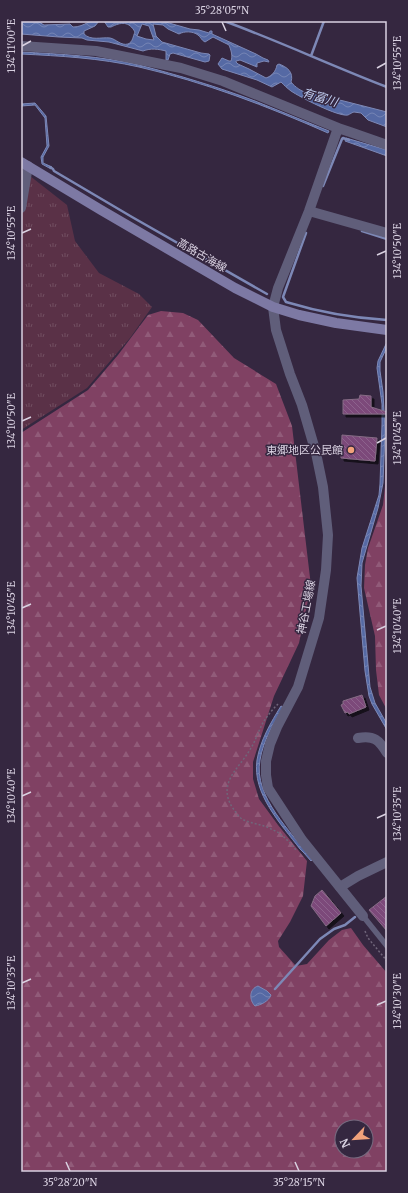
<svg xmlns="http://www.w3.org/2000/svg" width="408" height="1193" viewBox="0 0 408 1193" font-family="Merriweather,'Noto Sans JP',serif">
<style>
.grass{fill:url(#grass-tufts)}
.forest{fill:url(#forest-firs);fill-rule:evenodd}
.water{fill:url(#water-waves);stroke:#7d88b6;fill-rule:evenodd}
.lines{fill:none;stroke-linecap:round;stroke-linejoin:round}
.stream{stroke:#7d88b6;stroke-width:2.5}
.building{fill:url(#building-back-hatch);stroke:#866c85;filter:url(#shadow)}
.path{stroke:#70657a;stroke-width:1.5;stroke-dasharray:2 2;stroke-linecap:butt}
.service{stroke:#605e7a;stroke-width:5.5}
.minor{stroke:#605e7a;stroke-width:10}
.tertiary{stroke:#605e7a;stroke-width:10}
.secondary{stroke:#7d79a4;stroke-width:10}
.ticks{fill:none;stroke:#d9d1e1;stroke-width:1.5}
.poi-dot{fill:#f1a17b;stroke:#352740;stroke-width:1.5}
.labels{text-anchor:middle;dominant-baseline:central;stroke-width:3;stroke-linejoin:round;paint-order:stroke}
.street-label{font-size:11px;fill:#d9d1e1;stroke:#352740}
.poi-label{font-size:11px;fill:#d9d1e1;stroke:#352740;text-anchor:end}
.water-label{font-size:12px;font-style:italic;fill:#c5d2f5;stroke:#352740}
.neatline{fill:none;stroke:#d9d1e1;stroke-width:1.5}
.ticks-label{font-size:10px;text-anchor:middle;fill:#d9d1e1}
</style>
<defs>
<pattern id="grass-tufts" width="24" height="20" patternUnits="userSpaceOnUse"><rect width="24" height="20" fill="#5a3147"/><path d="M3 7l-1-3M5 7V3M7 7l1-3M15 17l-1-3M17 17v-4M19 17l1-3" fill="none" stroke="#714e61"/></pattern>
<pattern id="forest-firs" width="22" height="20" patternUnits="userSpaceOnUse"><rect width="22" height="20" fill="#804163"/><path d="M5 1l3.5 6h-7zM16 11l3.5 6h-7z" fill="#915b79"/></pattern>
<pattern id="water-waves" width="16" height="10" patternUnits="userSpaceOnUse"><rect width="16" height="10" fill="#5569a4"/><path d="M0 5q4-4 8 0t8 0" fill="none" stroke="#7584b4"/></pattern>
<pattern id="building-back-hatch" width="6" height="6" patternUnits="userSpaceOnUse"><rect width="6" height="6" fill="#7b497a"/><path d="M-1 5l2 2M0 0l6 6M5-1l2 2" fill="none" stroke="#8d628d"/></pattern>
<filter id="shadow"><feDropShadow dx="3" dy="3" stdDeviation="0" flood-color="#0009"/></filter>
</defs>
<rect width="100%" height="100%" fill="#352740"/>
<path class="grass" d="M30,176L67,205L75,241L99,273L139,294L152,307L130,338L87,388L21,430V219Z"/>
<path class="forest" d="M161,311L183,313L198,320L234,358L276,384L292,426L311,586L299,643L274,696L253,762V779L259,799L278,825L307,861L303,896L290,922L278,941L279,947L296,966L307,964L329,940L342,930L351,928L363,945L387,973V1172H21V433L88,390L118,355L148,315ZM342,1127H366V1151H342Z
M387,442V710L379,695L376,670L375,636L364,588L365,565L368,548L383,505L385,486Z"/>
<path class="water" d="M21,21L39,22L44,25L70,24L73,27C79,27 83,25 89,22C92,20 96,21 99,21L95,26L84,31V34C91,41 101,37 110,38C116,39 121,46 128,44C133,42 133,36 135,32C129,21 121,22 111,27H108L104,21H162L190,29L199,30L209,33L210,31H212V34L256,54L263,58L268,60L269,62L264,61L257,63V67L240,60L236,61V62L238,64L249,69L266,78C272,76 276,71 277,65L279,64C287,67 294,72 291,82C295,87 302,92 308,93C315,93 318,92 324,96L387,112V127L368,120L361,113L354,112C353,112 350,114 348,115C338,117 300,97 291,91C287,88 284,85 281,82L272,87L257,80L222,69L218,64L222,58L229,61H231C233,56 231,50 229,45L213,37L205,42C201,40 201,37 198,35C193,31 184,31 179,34L168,29L163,25L153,24L156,36L162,42L201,53L209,54L210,55L209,61L205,62L173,53L170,54L168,60H166V51C158,49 151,48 143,51L109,42L87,40L82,38L59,37L21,34ZM142,24L149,26L154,40L146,39L137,36Z
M21,52C60,54 101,56 139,65C178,75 218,87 255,101C280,111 304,121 329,131L328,133C267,106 204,82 139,67C100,58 60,56 21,54Z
M35,103L46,116L49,146L43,157V163L52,167L51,169L42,164L41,157L47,146L45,118L35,105L21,106V104Z
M346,138L387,150V156L345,141Z
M387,342V347L380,362V371L383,392L385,431L383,483L378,508L362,563L361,586L370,687L375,703L387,724V730L372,704L369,696L365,671L357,578L362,548L379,495L380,484L382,424V404L377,368L378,361Z
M281,706L283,707C274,723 263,741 260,760C253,797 292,832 312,860L311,861L304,853L300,849C281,824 252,794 257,760C260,741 271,722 281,706Z
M258,986L267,991L271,995C269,1001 261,1005 255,1006C249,1000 249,989 258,986Z"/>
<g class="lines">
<path class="stream" d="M224,21C279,41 332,66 387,87
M311,56L324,21
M50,167L53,169L54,171L132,217L267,294
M323,186L342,139L343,138L349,140
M362,231L387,239
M306,233L283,297L286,302C319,312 352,318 387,320
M275,989L320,939L334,929L345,925L355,917"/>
</g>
<path class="building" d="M360,395L371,396V407L387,412V414H343V400L359,399Z
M342,435L377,438L375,461L341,458Z
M362,695L366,707L349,714L348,712L345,713L341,705L343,704V701Z
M322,890L341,913L326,926L311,906L315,896Z
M387,896V931L369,910Z"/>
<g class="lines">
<path class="path" d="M278,704C273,709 268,715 264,721C259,729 256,740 251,748C240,768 217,782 232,807C235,811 238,816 242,819C251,824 262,824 271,829C282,833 289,842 297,851
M365,931L368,938L387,961"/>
<path class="service" d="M363,916L387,946"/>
<path class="minor" d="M21,46L96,51L181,68L223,81L338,128L309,211L278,288L273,307
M338,128L350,132L387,145
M21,208L28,166
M309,211L387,233
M358,738C374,735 379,740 387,753
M340,887L358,876L387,862"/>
<path class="tertiary" d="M273,307L276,330L290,374L302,405L316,453L323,487L328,535L326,570L319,618L298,687L277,727L270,744L266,761V775L268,788L302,840L363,916"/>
<path class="secondary" d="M21,162L101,210L235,288L273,307L299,315L336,323L387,330"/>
</g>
<path class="ticks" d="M222,22L226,31M22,46L31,41M377,68L386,63M22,233L31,229M377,255L386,251M22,421L31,417M377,443L386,438M22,608L31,604M377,630L386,626M22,796L31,792M377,818L386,814M22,983L31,979M377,1005L386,1001M66,1162L70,1171M295,1162L299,1171"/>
<circle class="poi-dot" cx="351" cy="450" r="4"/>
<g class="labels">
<g class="street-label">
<text transform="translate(202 255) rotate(30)">高路古海線</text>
<text transform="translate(306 607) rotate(-79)">神谷工場線</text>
</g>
<g class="poi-label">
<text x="343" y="450">東郷地区公民館</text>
</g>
<g class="water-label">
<text transform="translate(320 97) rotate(17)">有富川</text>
</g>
</g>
<rect width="408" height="1193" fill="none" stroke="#352740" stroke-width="44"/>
<g transform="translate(354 1139) rotate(245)"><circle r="19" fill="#352740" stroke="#776b80"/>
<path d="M0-3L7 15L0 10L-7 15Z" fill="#f1a17b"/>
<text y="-6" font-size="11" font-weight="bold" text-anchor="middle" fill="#d9d1e1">N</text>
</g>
<rect x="22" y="22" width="364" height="1149" class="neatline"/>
<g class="ticks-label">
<text x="222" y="14">35°28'05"N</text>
<text transform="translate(11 46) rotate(-90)" y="4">134°11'00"E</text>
<text transform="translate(397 63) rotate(-90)" y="4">134°10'55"E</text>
<text transform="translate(11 233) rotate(-90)" y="4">134°10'55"E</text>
<text transform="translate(397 251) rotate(-90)" y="4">134°10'50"E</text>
<text transform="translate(11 421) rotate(-90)" y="4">134°10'50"E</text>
<text transform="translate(397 438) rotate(-90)" y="4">134°10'45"E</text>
<text transform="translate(11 608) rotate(-90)" y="4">134°10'45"E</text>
<text transform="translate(397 626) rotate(-90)" y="4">134°10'40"E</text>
<text transform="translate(11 796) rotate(-90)" y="4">134°10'40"E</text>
<text transform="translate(397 814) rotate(-90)" y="4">134°10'35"E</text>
<text transform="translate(11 983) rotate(-90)" y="4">134°10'35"E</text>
<text transform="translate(397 1001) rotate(-90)" y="4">134°10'30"E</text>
<text x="70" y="1186">35°28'20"N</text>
<text x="299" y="1186">35°28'15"N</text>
</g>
</svg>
